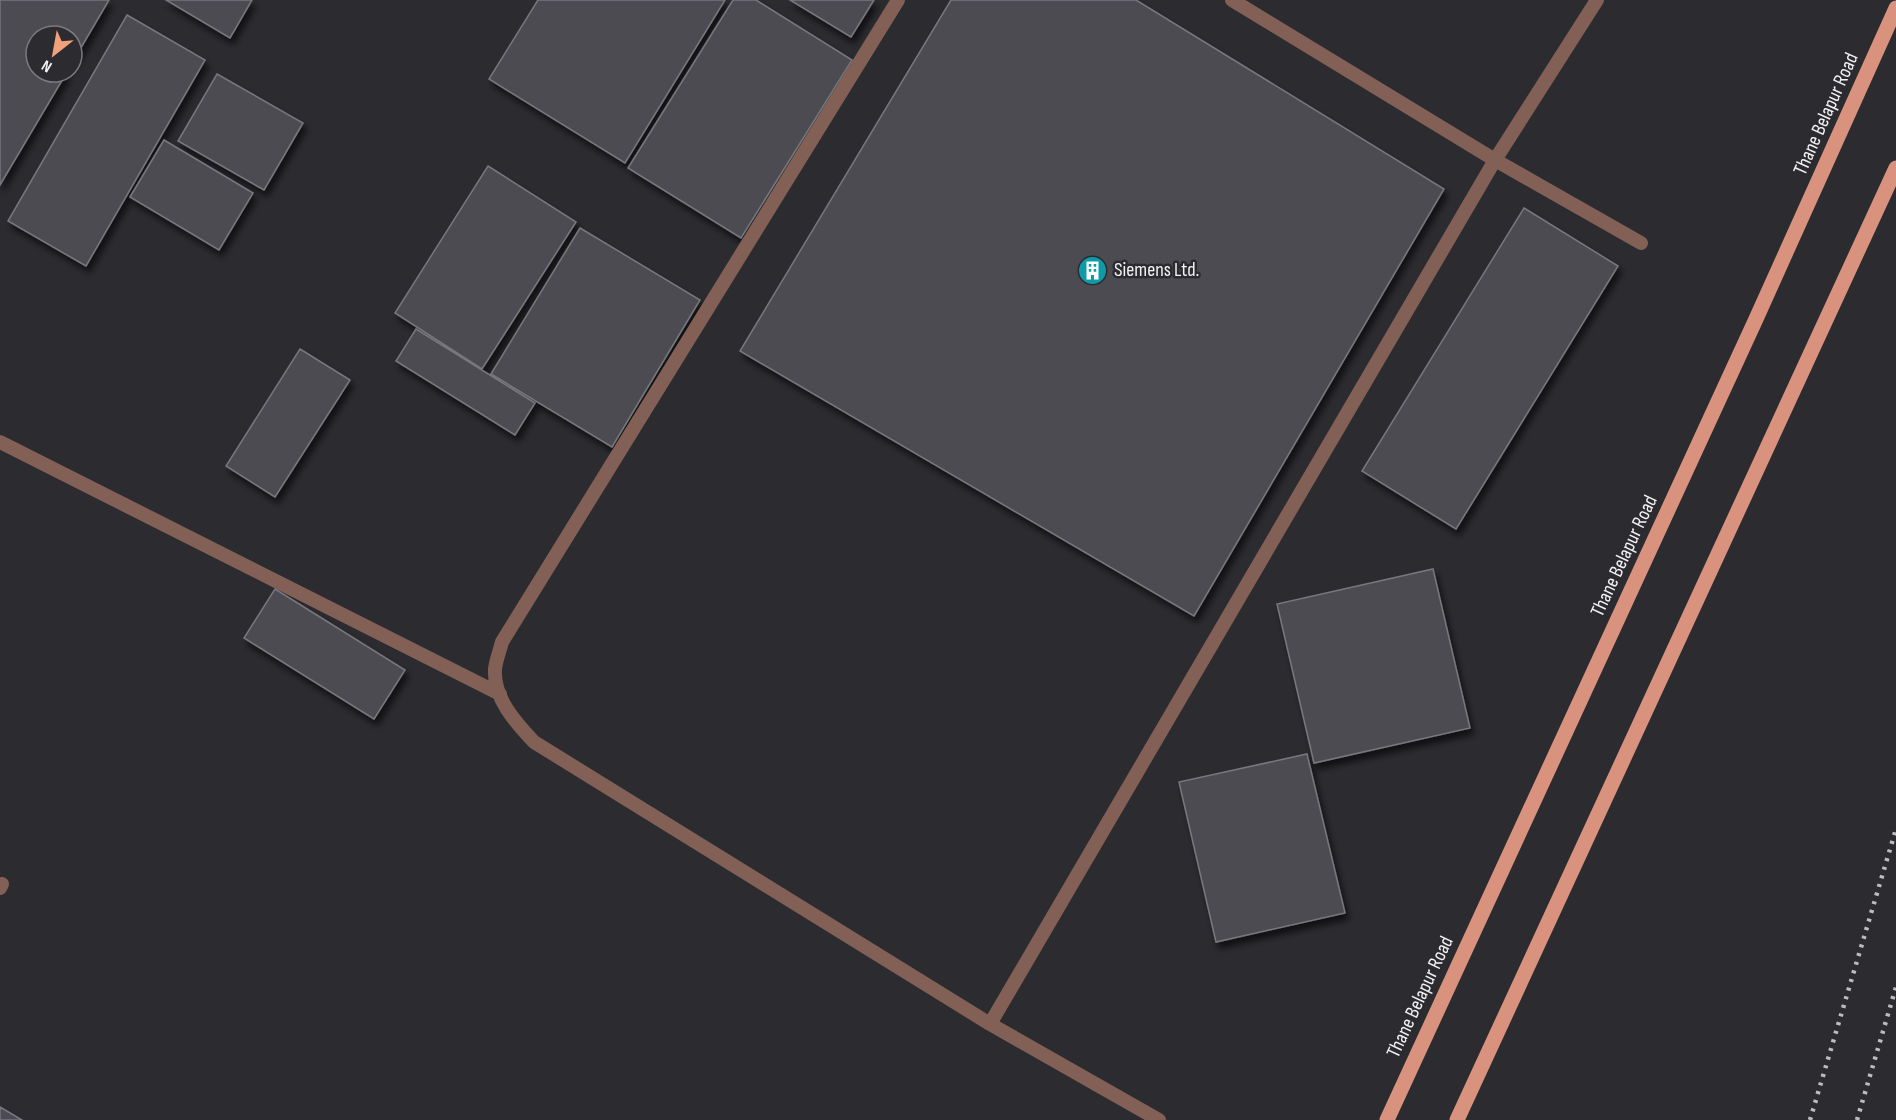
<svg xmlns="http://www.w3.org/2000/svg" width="1896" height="1120" viewBox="0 0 1896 1120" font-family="'Sofia Sans Condensed',sans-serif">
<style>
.building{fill:#4b4b51;stroke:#77777e;stroke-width:1.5;filter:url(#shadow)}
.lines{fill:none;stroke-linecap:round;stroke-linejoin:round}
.service{stroke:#826056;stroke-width:14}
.primary{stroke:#d8927e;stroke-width:15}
.rail{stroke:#bdbdc1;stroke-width:4.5;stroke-dasharray:3 6;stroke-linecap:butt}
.labels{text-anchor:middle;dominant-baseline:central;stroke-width:5;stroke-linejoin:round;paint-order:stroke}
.street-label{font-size:20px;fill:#f2f2f6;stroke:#2b2b30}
.poi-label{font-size:20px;fill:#f2f2f6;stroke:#2b2b30;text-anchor:start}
</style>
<defs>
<filter id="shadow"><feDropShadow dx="3.5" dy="6" stdDeviation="3" flood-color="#0009"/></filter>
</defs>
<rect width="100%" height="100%" fill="#2b2b30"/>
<path class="building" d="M0,0H109L72,63V36H36V72H67L0,185Z
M166,0H252L230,38Z
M538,0H725L625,163L489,79Z
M733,0H756L852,60L741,238L628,168Z
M790,0H874L851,37Z
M951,0H1136L1444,189L1194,616L740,351Z
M127,15L205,60L86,266L8,221Z
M217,74L303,123L264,190L178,141Z
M164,140L253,193L219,250L130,197Z
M488,166L576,222L482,369L395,313Z
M1524,208L1618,266L1456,529L1362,471Z
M580,228L700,300L612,447L491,374Z
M416,329L535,403L515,435L396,361Z
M300,349L350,380L275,497L226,466Z
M1433,569L1470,728L1314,763L1277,604Z
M275,589L405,670L374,719L244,638Z
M1307,754L1345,913L1216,942L1179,782Z
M0,1107L22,1120H0Z"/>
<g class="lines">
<path class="service" d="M898,0L502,642C500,650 496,660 495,669C493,698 516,723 534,742L990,1024L1159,1120
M1232,0L1495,160L1641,243
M0,442L500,694
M0,888L2,884
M990,1024L1495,160L1597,0"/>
<path class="primary" d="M1387,1120L1756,319L1896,8
M1457,1120L1896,168"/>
<path class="rail" d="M1810,1120L1896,829
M1857,1120L1896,987"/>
</g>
<defs>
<symbol id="building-disc" viewBox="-11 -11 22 22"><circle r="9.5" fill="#0f9aa8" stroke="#2b2b30"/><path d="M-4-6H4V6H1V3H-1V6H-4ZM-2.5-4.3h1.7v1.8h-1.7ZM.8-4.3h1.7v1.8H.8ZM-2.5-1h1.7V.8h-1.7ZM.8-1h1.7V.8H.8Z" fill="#fff"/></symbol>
</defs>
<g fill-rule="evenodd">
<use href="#building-disc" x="1076" y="254" width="33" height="33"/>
</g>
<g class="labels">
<g class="street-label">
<text transform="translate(1826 114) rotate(-66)">Thane Belapur Road</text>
<text transform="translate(1624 556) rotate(-65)">Thane Belapur Road</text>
<text transform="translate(1420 997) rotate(-65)">Thane Belapur Road</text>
</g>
<g class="poi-label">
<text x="1114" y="270">Siemens Ltd.</text>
</g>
</g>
<g transform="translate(54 54) rotate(211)"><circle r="28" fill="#2b2b30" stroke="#7b7b7f" stroke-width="1.5"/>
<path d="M0-4.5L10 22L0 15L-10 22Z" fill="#f1a27b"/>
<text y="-9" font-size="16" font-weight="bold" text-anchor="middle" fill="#f2f2f6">N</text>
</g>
</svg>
